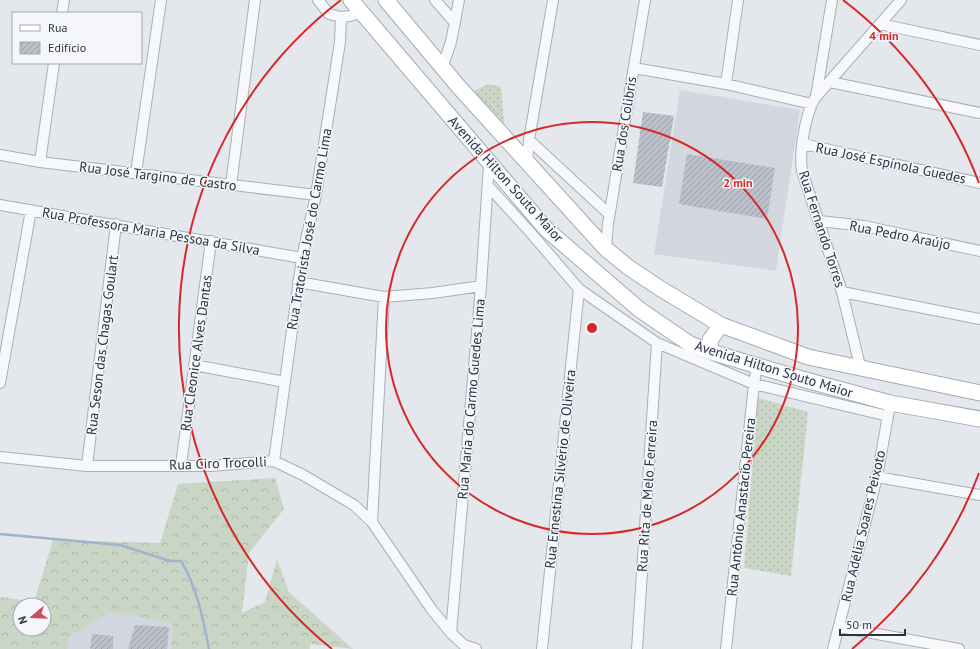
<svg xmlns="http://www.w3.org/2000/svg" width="980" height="649" viewBox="0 0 980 649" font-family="'PT Sans',sans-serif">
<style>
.built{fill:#d2d6de;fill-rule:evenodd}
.grass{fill:url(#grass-dots)}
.forest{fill:url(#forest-crowns);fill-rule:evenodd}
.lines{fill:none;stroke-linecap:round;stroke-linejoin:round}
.stream{stroke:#9fb4cc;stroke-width:2.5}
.building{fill:url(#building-hatch)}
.minor-casing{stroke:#a9aeb7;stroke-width:12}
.primary-casing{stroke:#a3abb8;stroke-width:17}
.minor{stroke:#f7f8fa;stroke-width:10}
.primary{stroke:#fff;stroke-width:15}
.ring{fill:none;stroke:#d62828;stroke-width:2}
.labels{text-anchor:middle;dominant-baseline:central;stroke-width:3;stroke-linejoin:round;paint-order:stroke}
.street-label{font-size:14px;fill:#2b3445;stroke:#f4f6f9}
.centre{fill:#d62828;stroke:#f4f6f9;stroke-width:2}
.ring-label{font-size:12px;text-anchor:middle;font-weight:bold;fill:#d62828;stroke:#f4f6f9;stroke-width:3;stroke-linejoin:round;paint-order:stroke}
</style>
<defs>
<pattern id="grass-dots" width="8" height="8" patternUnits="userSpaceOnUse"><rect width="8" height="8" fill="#c9d6c5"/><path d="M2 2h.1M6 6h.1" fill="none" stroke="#adb8ab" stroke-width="1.8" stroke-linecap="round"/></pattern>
<pattern id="forest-crowns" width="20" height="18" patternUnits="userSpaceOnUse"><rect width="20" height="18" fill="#c9d6c5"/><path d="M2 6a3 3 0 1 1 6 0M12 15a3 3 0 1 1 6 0" fill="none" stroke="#adb8ab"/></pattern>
<pattern id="building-hatch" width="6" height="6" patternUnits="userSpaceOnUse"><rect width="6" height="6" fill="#bbc0ca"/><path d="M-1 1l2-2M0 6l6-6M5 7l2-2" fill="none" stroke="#989da6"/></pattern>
</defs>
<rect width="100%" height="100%" fill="#e4e7ec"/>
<path class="built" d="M680,90L800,110L776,271L654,254Z
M0,597L109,612L311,644L310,649H0ZM20,605H44V629H20Z"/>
<path class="grass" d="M488,84L501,87L506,144L466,95Z
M758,398L808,412L791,576L744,568Z"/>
<path class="forest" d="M275,478L284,509L249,553L242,613L265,602L277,559L289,592L353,649L311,644L308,649H171L173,623L109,612L69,637L67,649H0V597L34,602L53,540L160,543L178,484ZM20,605H44V629H20Z"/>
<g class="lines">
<path class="stream" d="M0,534L120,545L170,561H181C197,587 203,619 209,649"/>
</g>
<path class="building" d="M643,112L674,116L662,187L633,183Z
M687,154L775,168L767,219L679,204Z
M135,625L169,627L167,649H128Z
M92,634L113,636V649H90Z"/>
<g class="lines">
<defs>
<path id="minor" d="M318,0L329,14L341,17
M435,0L455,23
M62,13L64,0
M880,24L980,45
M442,68L451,42L459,0
M634,68L726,84L812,104
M830,82L980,113
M726,84L738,0
M816,97L832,0
M529,140L609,214
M803,144L980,183
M0,155L40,162L316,195
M40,162L54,63
M527,162L529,140L553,0
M136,173L161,0
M231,185L255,0
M489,187L530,232L579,289L657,343L754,384L888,416
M0,205L302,258
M820,221L864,226L980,251
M606,249L608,224L645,0
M298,282L384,297L433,293L481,286
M842,292L980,319
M194,365L285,382
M861,370L842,292L802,171C799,152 805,115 815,98L901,0
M0,383L31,210
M0,457L87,466H210L274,461L303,475L354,505L372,522L432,610L451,633L464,645L476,649
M274,461L302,258L316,195L340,42L341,17L350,16L361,12
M181,465L211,241
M87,466L116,224
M877,477L980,495
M372,522L384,297
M839,627L959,649
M451,633L481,286L489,164
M542,649L579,289
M637,649L657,343
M726,649L754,384L757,366
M833,649L877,477L889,410"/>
<path id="primary" d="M351,0L546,229L640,310L690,344L711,352L802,379L890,403L980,419
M386,0L458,86L606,249L628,267L661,289L721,325L808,357L980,393
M711,352L710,340L721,325"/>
</defs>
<use href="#minor" class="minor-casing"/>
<use href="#primary" class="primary-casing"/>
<use href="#minor" class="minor"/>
<use href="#primary" class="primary"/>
</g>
<g class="ring">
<circle cx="592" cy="328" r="206"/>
<path d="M979 473A413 413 0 0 1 852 649M332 649A413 413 0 0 1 341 0M843 0A413 413 0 0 1 979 183"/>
</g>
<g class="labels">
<g class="street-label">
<text transform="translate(624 124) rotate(-81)">Rua dos Colibris</text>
<text transform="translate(891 163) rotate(12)">Rua José Espínola Guedes</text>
<text transform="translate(158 176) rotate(7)">Rua José Targino de Castro</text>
<text transform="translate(506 179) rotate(48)">Avenida Hilton Souto Maior</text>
<text transform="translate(309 229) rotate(-80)">Rua Tratorista José do Carmo Lima</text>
<text transform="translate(822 229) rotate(72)">Rua Fernando Torres</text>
<text transform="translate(151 231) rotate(10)">Rua Professora Maria Pessoa da Silva</text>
<text transform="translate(900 235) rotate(11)">Rua Pedro Araújo</text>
<text transform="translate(102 345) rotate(-83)">Rua Seson das Chagas Goulart</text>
<text transform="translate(196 353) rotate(-82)">Rua Cleonice Alves Dantas</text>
<text transform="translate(774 369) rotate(17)">Avenida Hilton Souto Maior</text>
<text transform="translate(471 399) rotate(-85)">Rua Maria do Carmo Guedes Lima</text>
<text transform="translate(218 463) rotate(-2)">Rua Ciro Trocolli</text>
<text transform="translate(560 469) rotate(-84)">Rua Ernestina Silvério de Oliveira</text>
<text transform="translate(647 496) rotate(-86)">Rua Rita de Melo Ferreira</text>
<text transform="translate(741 507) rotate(-84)">Rua Antônio Anastácio Pereira</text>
<text transform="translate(863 526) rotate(-77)">Rua Adélia Soares Peixoto</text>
</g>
</g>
<circle cx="592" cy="328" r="6" class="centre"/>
<g class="ring-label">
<text x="884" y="40">4 min</text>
<text x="738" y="187">2 min</text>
</g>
<rect x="12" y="12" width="130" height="52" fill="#f4f6f9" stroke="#a4a8b1"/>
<rect x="20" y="25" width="20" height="6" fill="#ffffff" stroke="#a4a8b1"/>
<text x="48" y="32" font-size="12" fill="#2b3445">Rua</text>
<rect x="20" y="42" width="20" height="12" fill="url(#building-hatch)" stroke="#a4a8b1"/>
<text x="48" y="52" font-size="12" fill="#2b3445">Edifício</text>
<g transform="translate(32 617) rotate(251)"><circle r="19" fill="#f4f6f9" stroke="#a4a8b1"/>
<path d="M0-3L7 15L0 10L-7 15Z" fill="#d1495b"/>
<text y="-6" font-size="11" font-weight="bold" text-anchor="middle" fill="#2b3445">N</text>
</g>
<path d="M840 629v6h65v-6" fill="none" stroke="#2b3445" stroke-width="2"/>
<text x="846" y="629" font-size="12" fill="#2b3445" stroke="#f4f6f9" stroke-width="3" paint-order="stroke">50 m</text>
</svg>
